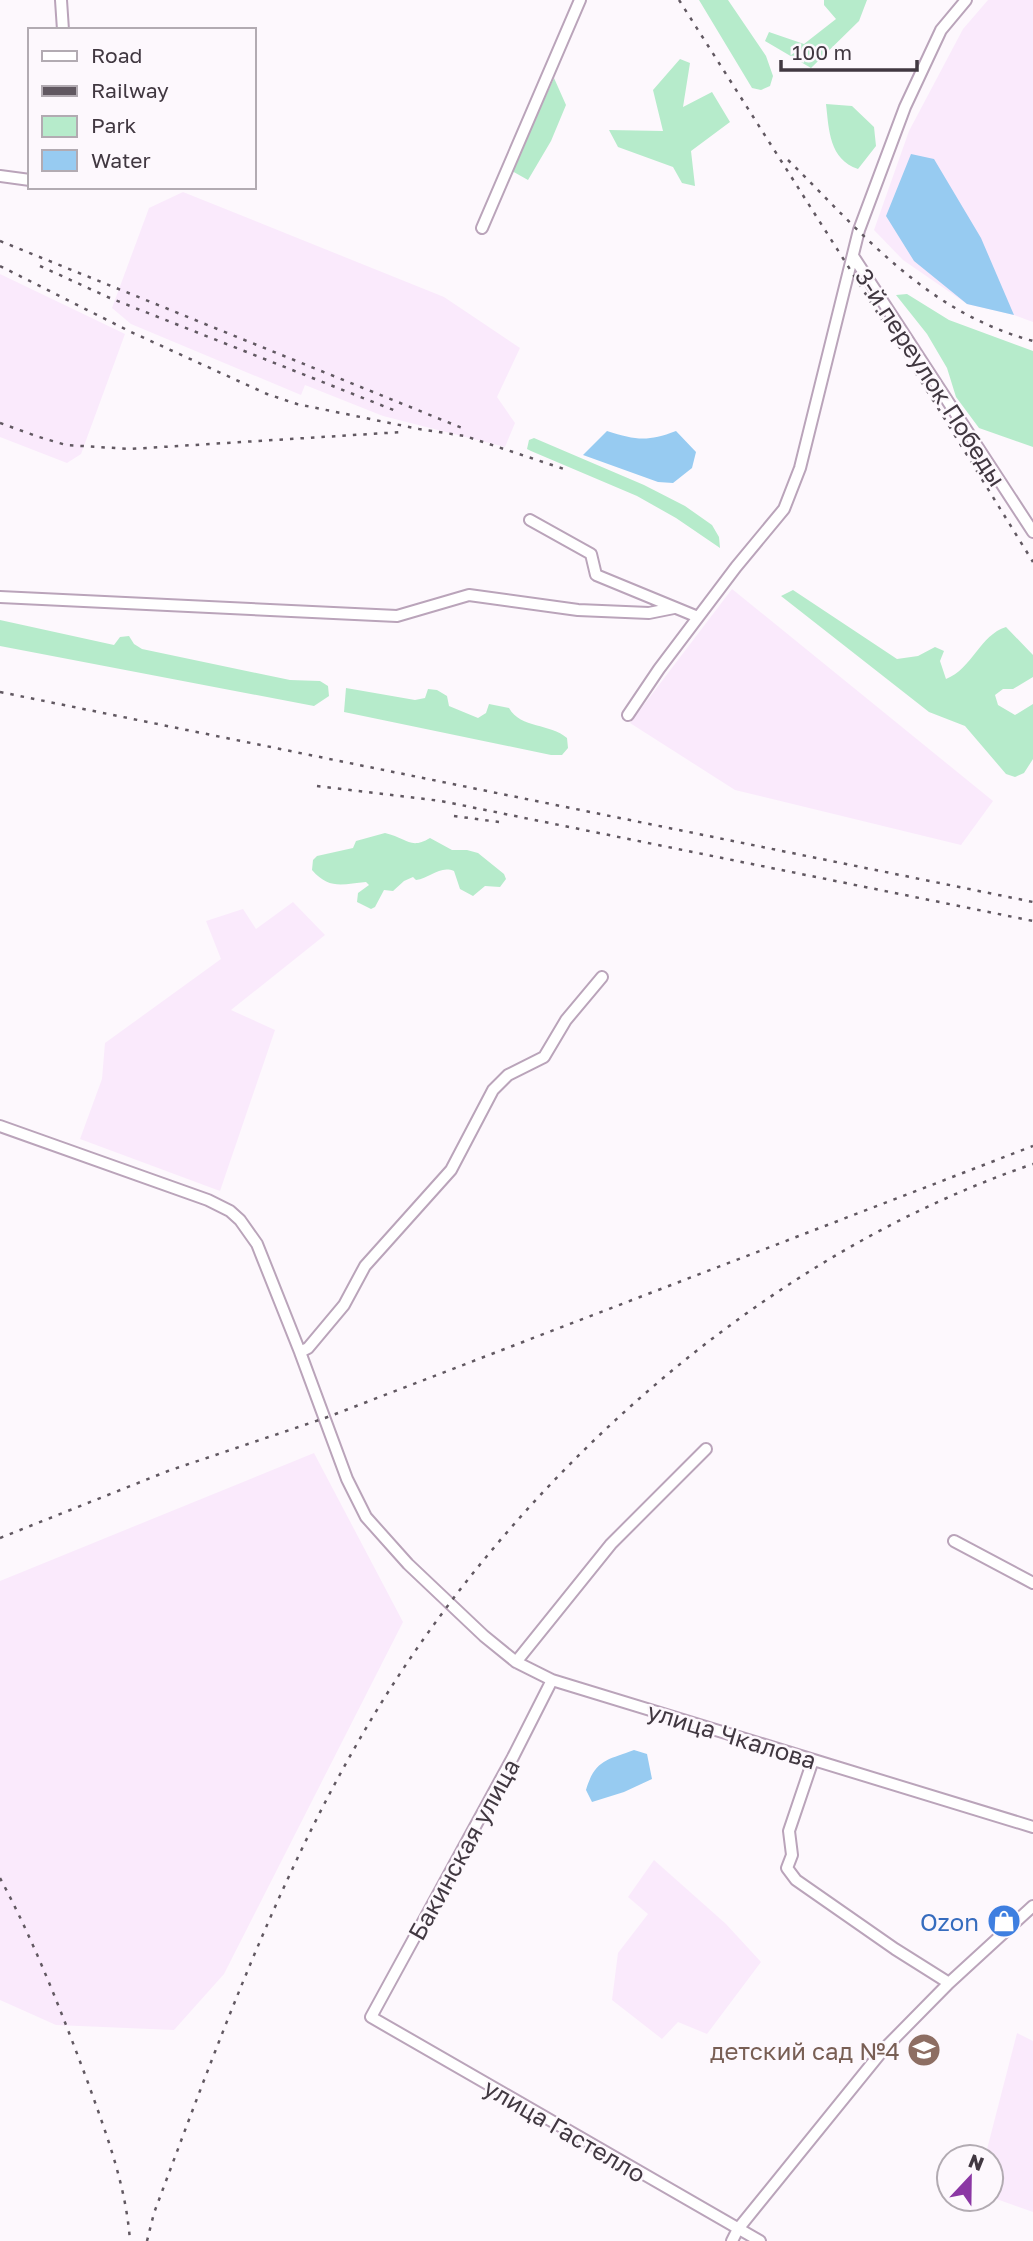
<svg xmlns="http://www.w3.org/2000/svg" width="1033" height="2241" viewBox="0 0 1033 2241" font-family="'Golos Text',sans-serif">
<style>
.industrial{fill:#faeafc}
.green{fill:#b6ebcb}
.water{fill:#97cbf1}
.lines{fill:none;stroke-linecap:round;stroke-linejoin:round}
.street-casing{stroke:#baa4ba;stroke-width:14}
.street{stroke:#fff;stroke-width:10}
.rail{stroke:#615861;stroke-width:2.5;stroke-dasharray:3.5 7;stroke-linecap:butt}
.labels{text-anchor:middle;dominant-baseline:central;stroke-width:5;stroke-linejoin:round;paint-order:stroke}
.street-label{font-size:24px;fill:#413841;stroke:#fdf8fd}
.shop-label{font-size:24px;fill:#366cbe;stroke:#fdf8fd;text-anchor:end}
.education-label{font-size:24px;fill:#785e54;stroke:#fdf8fd;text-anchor:end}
</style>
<rect width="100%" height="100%" fill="#fdf8fd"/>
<path class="industrial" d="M988,0H1033V322L1014,315L967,304L903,260L874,230L909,131L963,29Z
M183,192L444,297L520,348L497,397L515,423L505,447L383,416L305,385L301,395L131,324L112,308L149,208Z
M0,274L125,334L81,454L67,463L0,437Z
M732,589L993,801L961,845L735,790L630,723Z
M293,902L325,935L231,1010L275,1030L220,1191L80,1139L102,1079L105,1043L221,959L206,921L243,909L256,929Z
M314,1453L403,1622L224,1974L174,2030L56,2025L0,2000V1581Z
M654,1860L726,1924L761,1962L707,2034L678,2022L662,2039L612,2000L618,1953L648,1914L628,1897Z
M1017,2033L1033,2041V2212L991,2197V2157H985Z"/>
<path class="green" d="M699,0H728L766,56L773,76L770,86L761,90L752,88Z
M824,0H867L859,21L811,68L765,41L769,32L804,44L836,19L824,5Z
M680,59L690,63L683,107L712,92L730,122L691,151L695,186L682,183L673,167L618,147L609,130L663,131L653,90Z
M554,78L566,105L551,141L528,180L512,171Z
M826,104L852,106L874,127L876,146L858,169C829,159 829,130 826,104Z
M907,294L949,320L1033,351V447L979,428L956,397L947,368L927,334L896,295Z
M534,438L644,485L685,506L712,525L719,537L720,548L676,518L637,496L531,451L527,449L529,440Z
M793,590L897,659L918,656L935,647L944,651L940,661L946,679C972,669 980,635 1006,627L1033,655V677L1013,689H1003L995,695L998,705L1015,715L1033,704V759L1024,773L1015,777L1006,774L965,726L929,712L781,596Z
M0,620L114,645L120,637L129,636L134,644L142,649L290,680L320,681L328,686L329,696L314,706L0,646Z
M346,688L415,700L425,698L428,689L437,690L447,696L449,706L478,718L486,713L489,704L509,708C521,729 550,723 567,738L568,748L562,755H551L344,712Z
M385,833C407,838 410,850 430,838L452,850H467L478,853L504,874L506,879L500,887L485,886L473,896L460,889L454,871C440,865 430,878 416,880L413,877L404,881L393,891L384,890L375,907L371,909L357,902L358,893L369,885L366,882C343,884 329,890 312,870L313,860L317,856L353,848L356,841Z"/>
<path class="water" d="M911,154L934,159L981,238L1014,315L967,304L914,261L886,216Z
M607,431C636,440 647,442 676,431L696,452L692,468L673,483L658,482L583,455Z
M634,1750L647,1754L652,1779L624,1792L592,1802L586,1790C595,1759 608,1760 634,1750Z"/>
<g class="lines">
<defs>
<path id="street" d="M61,0L63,30
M0,176L30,180
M482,228L580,0
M853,256L1033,532
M530,520L591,554L596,575L698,617
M0,597L397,616L469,595L578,610L649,613L674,608
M628,715L659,669L736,567L784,509L800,468L859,230L905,107L941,30L966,0
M0,1126L208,1200L230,1211L240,1220L257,1244L300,1352L347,1479L366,1517L408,1564L484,1636L516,1662L552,1680L1033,1827
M300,1352L308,1348L344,1305L365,1266L451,1170L493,1090L508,1075L544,1057L566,1020L602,977
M954,1541L1033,1583
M516,1662L611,1544L706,1449
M552,1680L513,1757L371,2017L760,2241
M813,1760L789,1831L792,1855L787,1868L796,1880L895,1949L949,1983
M732,2241L738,2229L883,2050L949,1983L1033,1906"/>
</defs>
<use href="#street" class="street-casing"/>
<use href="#street" class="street"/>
<path class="rail" d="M679,0L938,408L1033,562
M788,160C863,234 926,312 1033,341
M0,241L467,430
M0,266L131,332L267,394L297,404L419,429L465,436L564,469
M40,266L110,298L396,411
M0,423L39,437L66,445L130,449L402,432
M0,692L1033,902
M317,786L441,801L1033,921
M454,816L499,822
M0,1538L168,1471L325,1418L1033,1146
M0,1878C35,1943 61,2011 87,2080C106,2133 126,2185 130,2241
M147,2241L154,2213C214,2053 273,1890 358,1742C503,1488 754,1259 1033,1164"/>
</g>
<defs>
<symbol id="shop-disc" viewBox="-11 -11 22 22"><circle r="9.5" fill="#3f7fe0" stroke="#fdf8fd"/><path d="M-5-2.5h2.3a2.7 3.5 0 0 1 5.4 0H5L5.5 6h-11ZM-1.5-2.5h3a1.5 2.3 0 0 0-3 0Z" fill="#fff"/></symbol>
<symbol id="school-disc" viewBox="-11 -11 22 22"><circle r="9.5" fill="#8d6e63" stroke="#fdf8fd"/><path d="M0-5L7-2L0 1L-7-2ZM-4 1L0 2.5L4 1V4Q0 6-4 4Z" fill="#fff"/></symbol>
</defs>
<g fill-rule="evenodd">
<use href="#shop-disc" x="985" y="1902" width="38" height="38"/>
<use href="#school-disc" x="905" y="2031" width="38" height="38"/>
</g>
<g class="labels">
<g class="street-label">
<text transform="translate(931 377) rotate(57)">3-й переулок Победы</text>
<text transform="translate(732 1735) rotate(17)">улица Чкалова</text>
<text transform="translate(463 1849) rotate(-61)">Бакинская улица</text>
<text transform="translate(565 2130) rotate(30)">улица Гастелло</text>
</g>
<g class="shop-label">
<text x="979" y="1921">Ozon</text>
</g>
<g class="education-label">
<text x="900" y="2050">детский сад №4</text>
</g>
</g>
<rect x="28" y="28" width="228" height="161" fill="#fdf8fd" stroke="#b2abb2" stroke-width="2"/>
<rect x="42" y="51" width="35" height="10" fill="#ffffff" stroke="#b2abb2" stroke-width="2"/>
<text x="91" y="63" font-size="21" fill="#413841">Road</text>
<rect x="42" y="86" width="35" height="10" fill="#615861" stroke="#b2abb2" stroke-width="2"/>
<text x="91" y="98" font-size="21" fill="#413841">Railway</text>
<rect x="42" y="116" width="35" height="21" fill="#b6ebcb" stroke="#b2abb2" stroke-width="2"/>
<text x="91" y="133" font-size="21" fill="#413841">Park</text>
<rect x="42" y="150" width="35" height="21" fill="#97cbf1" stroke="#b2abb2" stroke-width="2"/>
<text x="91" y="168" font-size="21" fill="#413841">Water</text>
<g transform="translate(970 2178) rotate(22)"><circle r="33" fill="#fdf8fd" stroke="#b2abb2" stroke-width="2"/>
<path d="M0-5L12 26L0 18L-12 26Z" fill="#8b37a4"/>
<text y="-10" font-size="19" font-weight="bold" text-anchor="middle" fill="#413841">N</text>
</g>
<path d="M781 60v10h136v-10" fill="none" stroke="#413841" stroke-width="3.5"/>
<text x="792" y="60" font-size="21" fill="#413841" stroke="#fdf8fd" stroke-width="5" paint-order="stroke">100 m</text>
</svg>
